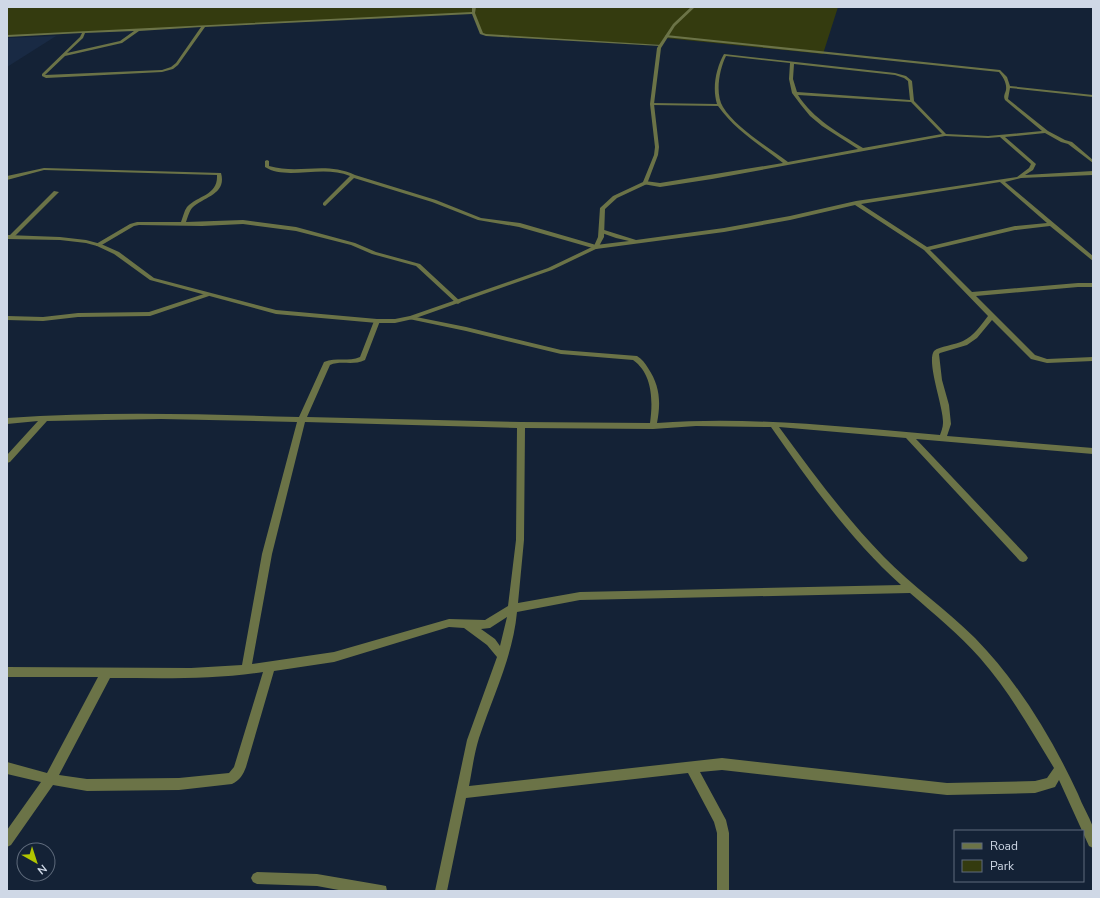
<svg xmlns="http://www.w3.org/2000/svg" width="1100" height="898" viewBox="0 0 1100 898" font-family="'Nunito Sans',sans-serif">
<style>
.built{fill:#192a44}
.green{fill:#343b0f}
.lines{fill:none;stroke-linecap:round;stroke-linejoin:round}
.minor{fill:#6b7347;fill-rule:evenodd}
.tertiary{fill:#6b7347;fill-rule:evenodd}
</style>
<rect width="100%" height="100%" fill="#142236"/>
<path class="built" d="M56,36L7,67V38Z"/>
<path class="green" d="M7,7H838L823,54L665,38L660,45L496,36L482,34L473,13L7,36Z"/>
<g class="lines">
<path class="minor" d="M472,7H476L475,13L483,33L486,34L662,45L660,46L486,36L480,34L472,14L205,27L178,65L173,69L162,72L46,78L42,76V74L80,37L82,33L7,37V35L472,12ZM201,27L176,63L171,67L162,70L45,75L65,56L122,43L139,31ZM134,31L120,41L67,53L83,38L85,33Z
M666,35L1000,70L1007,77L1010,86L1093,95V97L1010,88L1008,99L1048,131L1065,140L1072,142L1093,160V163L1068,144L1061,142L1045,133L1005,137L1036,164L1033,170L1025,175L1093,171V175L1021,178L1005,182L1093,256V261L1050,226L1015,230L930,250L972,292L1078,283H1093V287H1078L976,296L1035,355L1047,359L1093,357V361L1047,363L1031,359L992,320L977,338L967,345L940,353L939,354L942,380L949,405L951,424L947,436L1093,448V454L916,439L1026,555L1028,558L1026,561L1023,562L1020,561L906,438L779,427C812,472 845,517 884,557C912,586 946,609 975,638C1018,682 1052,738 1078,794C1082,805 1089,816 1093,827C1094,833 1093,842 1093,848L1089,846L1059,780L1055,787L1035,793L947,795L722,770L700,772L726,820L729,833V891H717V833L714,822L688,773L466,798L447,891H435L467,740L497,657L487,645L464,628L449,627L334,662L274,671L246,767C243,775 240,780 232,784L179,790L87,791L53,785L11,845L7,847V830L41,782L7,774V762L47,773L98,677H7V667L191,668L242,665L262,554L297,422L161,419L47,421L10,462L7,463V455L38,421L7,424V418C104,411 202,414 299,417L324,362C336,357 349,362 360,357L374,321L377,319L380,321L365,360C353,366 341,360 330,365L307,417L521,422L650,423C653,402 653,374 633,360L561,354L466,331L409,319L408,318L411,316L466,327L561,350L637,356C642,359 645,363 648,368C660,386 661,402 657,423C752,416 845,427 940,435C941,432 943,427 943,423C944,408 926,362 934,351C939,346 956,345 963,341C974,336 981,325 988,316L924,250L855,205L790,220L724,232L596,249L519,227L478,220L432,202L354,178L325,206L323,205V203L350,176C322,164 287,181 265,167V161L267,160L269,161V166C300,175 324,161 355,175L436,200L481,218L520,223L596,245L629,241L616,238L599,232V230L601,229L636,240L724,228L790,216L856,201L1017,177L1029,168L1031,164L1000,137L988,138L945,136L712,179L660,187L643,184V182L645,181L660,183L783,163C760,145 735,130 718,106L652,105L650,104L652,103L717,104C712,88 716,68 724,54L895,73L906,76L912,81L914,101L946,134L988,136L1042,131L1005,100C1003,96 1005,94 1006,90C1007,83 1003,77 999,72L665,37ZM726,56L790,63L789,79L792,93L801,105L810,116L822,126L858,149L788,162C769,148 735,127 723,107C715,94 719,70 726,56ZM794,64L895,75L904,78L908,81L910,100L797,92L793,79ZM798,95L911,102L942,134L863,148C839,133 813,119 798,95ZM1000,182L1047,223L1015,226L927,247L861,204ZM305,422L517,428L516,540L508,606L485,620L449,619L334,652L252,664L272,554ZM696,426L771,427C810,483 850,539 901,585L580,592L518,603L524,540L525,428L653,429ZM910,593C934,614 959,634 980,658C1009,691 1031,730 1054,768L1047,778L1035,781L947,783L722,758L469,786C472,771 474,754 479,738C493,696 513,656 517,612L580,600ZM507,617L500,646L495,639L481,629L490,628ZM263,672L234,767L229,773L179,778L87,779L59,775L110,678C161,678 212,680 263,672Z
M44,168L221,173C227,194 204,197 193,207C189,211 188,217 186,222L243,220L296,227L355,243L376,252L420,264L461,302L458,304L456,303L416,266L372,254L351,245L296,231L243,224L202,226L139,225L134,226L100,246H96V244L130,224L137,222H181C183,217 184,211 187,207C198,195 218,196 217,175L44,170L7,180V176Z
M54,191L59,192L13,238H9V236Z
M207,293L209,294V296L150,316L78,317L43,321L7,320V316L43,317L78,313L149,312Z
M257,872L317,874L381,885L386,886L387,891H344L317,886L257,884L253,882L251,878L253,874Z"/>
<path class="tertiary" d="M691,7H695L675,26L661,48L654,104L659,147L658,155L647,184L617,198L605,209L604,237L598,248L552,270L413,319L395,323H377L276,314L150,280L114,254L97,246L86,243L60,240L7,239V235L60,237L86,240L101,244L119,252L154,278L276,310L377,319H395L410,316L548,268L594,246L598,237L600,208L613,196L643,182L654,155L655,147L650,104L657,48L673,24Z"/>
</g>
<rect width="1100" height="898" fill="none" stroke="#cfd8e6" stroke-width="16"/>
<rect x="954" y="830" width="130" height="52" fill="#142236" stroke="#5f6b7c"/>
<rect x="962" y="843" width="20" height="6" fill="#6b7347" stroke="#5f6b7c"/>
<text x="990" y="850" font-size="12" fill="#cfd8e6">Road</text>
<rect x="962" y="860" width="20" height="12" fill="#343b0f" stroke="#5f6b7c"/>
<text x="990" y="870" font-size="12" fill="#cfd8e6">Park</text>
<g transform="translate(36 862) rotate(141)"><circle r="19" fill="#142236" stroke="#5f6b7c"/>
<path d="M0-3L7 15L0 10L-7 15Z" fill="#b1c500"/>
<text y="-6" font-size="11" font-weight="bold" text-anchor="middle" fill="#cfd8e6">N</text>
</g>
</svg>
